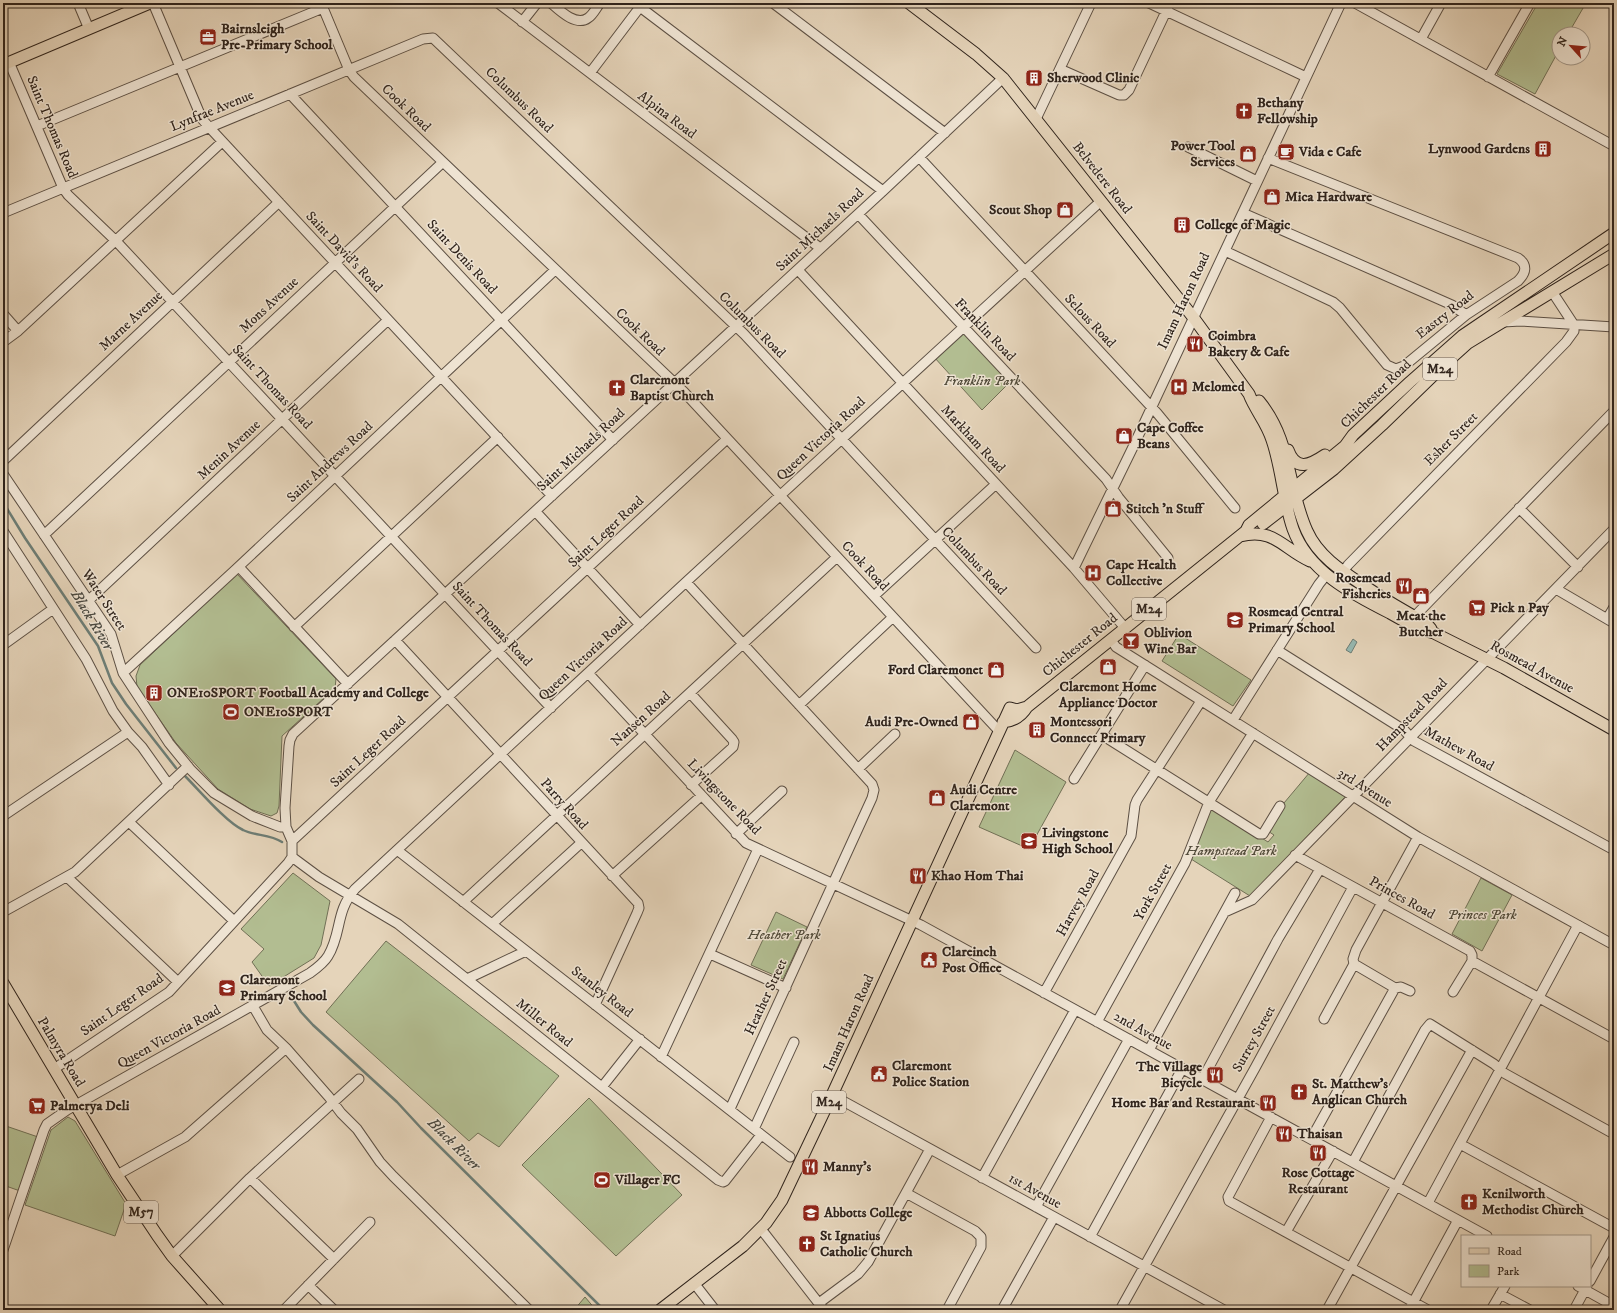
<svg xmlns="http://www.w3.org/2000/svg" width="1617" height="1313" viewBox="0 0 1617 1313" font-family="'IM FELL DW Pica',serif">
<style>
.green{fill:#b2bd91;stroke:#717056}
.water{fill:#96b8b1;stroke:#6d7d75}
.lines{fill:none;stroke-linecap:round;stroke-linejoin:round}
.stream{stroke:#6d7d75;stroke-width:2.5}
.minor-casing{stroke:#5d5044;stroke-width:11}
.major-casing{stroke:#30241c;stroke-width:13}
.minor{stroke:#eee3d2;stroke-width:9}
.major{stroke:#e5d4ba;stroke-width:11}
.labels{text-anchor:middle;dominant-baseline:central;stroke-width:3;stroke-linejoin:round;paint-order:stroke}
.shield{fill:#eee3d2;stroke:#695d53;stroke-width:1}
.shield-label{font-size:13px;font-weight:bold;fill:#30241c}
.poi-label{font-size:14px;font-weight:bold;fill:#30241c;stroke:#eee3d2;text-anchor:start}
.street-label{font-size:14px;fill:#30241c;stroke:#eee3d2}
.park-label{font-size:14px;font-style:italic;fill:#504a39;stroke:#eee3d2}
.water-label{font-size:15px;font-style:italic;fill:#4a4941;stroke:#eee3d2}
</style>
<rect width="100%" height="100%" fill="#e5d4ba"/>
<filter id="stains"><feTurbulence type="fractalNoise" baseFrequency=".005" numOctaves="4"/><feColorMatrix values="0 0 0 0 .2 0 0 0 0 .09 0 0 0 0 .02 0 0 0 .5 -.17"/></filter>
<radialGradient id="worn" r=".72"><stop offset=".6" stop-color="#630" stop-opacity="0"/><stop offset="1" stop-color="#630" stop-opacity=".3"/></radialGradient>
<path class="green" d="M1538,3H1586L1568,34H1559V50L1535,94L1497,74Z
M962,331L1010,382L982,410L934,357Z
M237,574L336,679L335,688L282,736L279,806L277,813L271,816L250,809L218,789L176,743L137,687L136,676L140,665Z
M1179,634L1251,680L1233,706L1162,661Z
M1015,750L1066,782L1029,849L979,827Z
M1310,772L1346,796L1250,896L1191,859L1212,806L1268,842L1274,835L1263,828Z
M293,873L330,901L321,945L314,958L269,986L252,962L264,949L241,929Z
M1481,878L1512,895L1482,951L1452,934Z
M776,912L807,927L783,979L751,965Z
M386,941L559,1076L499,1147L478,1133L469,1141L326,1012Z
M589,1098L682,1195L616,1256L522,1165Z
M68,1117L75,1121L126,1204L115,1236L25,1205L51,1130Z
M3,1125L41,1138L23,1192L3,1185Z
M585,1297L596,1310H574Z"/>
<path class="water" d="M1353,639L1357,642L1351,653L1346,650Z"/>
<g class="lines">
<path class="stream" d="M3,502L25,538L98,646L112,683L126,704L176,768
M185,776C199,790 226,822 243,830C255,836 270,834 282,842
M289,993L301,1012L313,1025L397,1102L421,1128L604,1310"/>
<defs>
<path id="minor" d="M78,3L89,29
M153,3L202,119L209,127L552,496
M321,3L349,70L354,77L684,392L999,731
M498,3L820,248
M551,3C559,10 576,27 588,18C593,15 596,8 600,3
M773,3L945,133
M1149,3L1306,77
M1355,3L1614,146
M640,7L883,191
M522,22L537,3
M1421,39L1441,3
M9,62L63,188L68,195L116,241L551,708
M1060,69L1119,95H1124L1129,90L1170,3
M590,73L643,3
M1488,77L1530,3
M290,94L613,440
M1036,119L1091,3
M37,126L323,8
M1188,147L1257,181
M919,157L1157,413L1235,508
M3,213L423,39L433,38L744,334L1036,648
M1243,213L1452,305L1466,315
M858,214L1106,479L1119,498L1168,558
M1225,251L1333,302L1340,308L1387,365L1396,369L1404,366L1466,315L1518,281C1526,273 1528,265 1518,258L1268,158
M798,270L1074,568L1125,628
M1553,293L1574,325
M3,314L18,331
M1503,322L1521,321L1614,327
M3,342L18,331L222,142
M3,461L279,202
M3,474L111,634L123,673L169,743L191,770L214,793L252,816L280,827H286
M1519,508L1578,567
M536,512L640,625
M3,531L86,659L113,711L128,732L142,747L169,785
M44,535L443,162
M239,567L348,684
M1074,568L1133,447L1341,3
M1343,572L1348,565L1566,342L1574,331V325
M686,582L872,784L874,790L872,798L730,1109
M1556,589L1614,623
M874,596L996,484
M89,600L388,320
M1414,617L1614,411
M1607,619L1614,607
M294,627L498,437
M395,640L638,903L639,908L637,913L595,1005
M1111,640L1116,647L1418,837L1614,945
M3,645L53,609
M1277,650L1404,730L1414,741L1614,850
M123,673L235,570L555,270
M588,673L746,843L921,925L1487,1236
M690,693L732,739L734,742L733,747L691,785
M799,705L893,617
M1233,720L1319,584L1327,574
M1102,735L1259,834H1263L1280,806
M858,769L895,734
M1074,779L1145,665
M3,816L128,732
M129,822L234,921
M736,834L782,791
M292,841L286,827L285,808L289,746L290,740L293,734L883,191L1003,78
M397,850L790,1157
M1295,855L1470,951L1472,955V961L1453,992
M292,857L319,877L398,924L718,1180L723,1182L725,1181L761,1135
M612,876L701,796
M67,877L178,982
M463,902L837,557
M3,912L75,872L188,766
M1225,912L1252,900L1614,529
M492,924L581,843
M710,954L786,988
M1472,961L1614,1039
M1354,964L1395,988L1401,987L1410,991
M467,979L526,951
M1044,993L1131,836L1135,805L1137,800L1201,701
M253,1006L267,1030L286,1048L329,1097L341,1113L357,1129L380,1162L393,1176L529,1310
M1324,1019L1354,964L1353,959L1356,950L1418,837
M1097,1022L1185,863L1209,802L1253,733
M1149,1050L1235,893
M661,1057L758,849
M54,1069L169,992L288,863L292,857V841L727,439
M1202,1080L1278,939L1320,869
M602,1087L640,1039
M832,1095L1224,1310
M1271,1117L1228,1197L1229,1201L1428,1310
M754,1129L794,1042
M1311,1139L1395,988
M1460,1144L1614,1228
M1353,1162L1425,1030L1430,1024L1494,1064L1504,1073L1614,1134
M117,1175L185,1137L286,1048
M250,1178L334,1259
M982,1178L1075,1010
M906,1193L975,1231L981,1237V1247L947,1310
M1428,1203L1578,925
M1036,1207L1129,1039
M761,1229L824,1310
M1286,1232L1333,1151
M1090,1237L1182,1069
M3,1250L44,1130L47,1124L67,1110L310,973C317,968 324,963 328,956C342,933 335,912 355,889L686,582L1101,201
M172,1256L250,1178L359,1079
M1590,1281L1614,1237
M694,1283L715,1310
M308,1285L334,1310
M1578,1286L1614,1306
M1500,1294L1530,1310
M819,1303L858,1274L868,1262L930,1149
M284,1310L370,1222
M1002,1310L1054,1217
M1120,1310L1255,1068L1353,887
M1327,1310L1472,1050
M1409,1310L1458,1220
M1491,1310L1505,1286
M1574,1310L1587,1286"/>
<path id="major" d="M909,3L976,54L1003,78L1193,317L1249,394C1255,410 1267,423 1272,440C1282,469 1283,500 1293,529C1308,571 1352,594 1390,613C1404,621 1418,629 1434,633L1504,668L1614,730
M3,65L150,3
M1259,401C1292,441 1287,487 1307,531C1319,558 1345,573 1369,589C1387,601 1406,612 1426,623L1431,629
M1288,450C1296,472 1310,465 1325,455
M1263,524L1334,469L1382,425L1448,361L1468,343L1614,254
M1240,536C1274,527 1283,549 1310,561
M1003,722C1014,721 1021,717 1027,707L1246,531L1249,525L1345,446L1353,435L1410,382L1462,336L1614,233
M3,983L117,1175L157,1235L172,1256L220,1310
M660,1310L743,1246L766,1223L782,1200L832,1095L1010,708L1017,710L1027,707"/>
</defs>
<use href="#minor" class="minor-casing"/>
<use href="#major" class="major-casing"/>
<use href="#minor" class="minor"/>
<use href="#major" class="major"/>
</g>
<defs>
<symbol id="office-square" viewBox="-11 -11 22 22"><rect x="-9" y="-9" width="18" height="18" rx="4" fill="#8f2418" stroke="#eee3d2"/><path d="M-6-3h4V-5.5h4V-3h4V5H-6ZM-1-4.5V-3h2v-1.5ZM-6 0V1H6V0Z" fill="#fff"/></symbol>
<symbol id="building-square" viewBox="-11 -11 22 22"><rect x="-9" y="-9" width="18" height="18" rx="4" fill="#8f2418" stroke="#eee3d2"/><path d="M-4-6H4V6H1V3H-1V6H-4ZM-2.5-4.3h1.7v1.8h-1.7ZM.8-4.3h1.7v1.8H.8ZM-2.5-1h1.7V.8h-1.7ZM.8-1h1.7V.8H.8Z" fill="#fff"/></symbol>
<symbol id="church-square" viewBox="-11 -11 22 22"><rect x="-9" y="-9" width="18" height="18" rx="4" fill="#8f2418" stroke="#eee3d2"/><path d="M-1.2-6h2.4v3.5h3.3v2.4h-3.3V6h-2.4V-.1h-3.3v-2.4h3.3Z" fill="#fff"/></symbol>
<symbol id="cafe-square" viewBox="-11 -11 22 22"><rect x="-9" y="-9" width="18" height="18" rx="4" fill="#8f2418" stroke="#eee3d2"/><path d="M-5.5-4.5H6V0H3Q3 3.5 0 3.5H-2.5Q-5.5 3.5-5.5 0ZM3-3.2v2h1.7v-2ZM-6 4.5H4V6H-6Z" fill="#fff"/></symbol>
<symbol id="shop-square" viewBox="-11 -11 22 22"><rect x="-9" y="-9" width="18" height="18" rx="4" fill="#8f2418" stroke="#eee3d2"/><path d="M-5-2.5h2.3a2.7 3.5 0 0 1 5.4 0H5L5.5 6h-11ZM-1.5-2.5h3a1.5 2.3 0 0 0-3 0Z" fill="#fff"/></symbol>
<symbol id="restaurant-square" viewBox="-11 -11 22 22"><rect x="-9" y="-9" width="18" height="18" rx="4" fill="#8f2418" stroke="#eee3d2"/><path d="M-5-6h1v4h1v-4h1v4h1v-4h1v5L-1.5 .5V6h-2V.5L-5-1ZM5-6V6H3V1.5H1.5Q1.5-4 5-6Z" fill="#fff"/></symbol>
<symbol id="hospital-square" viewBox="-11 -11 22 22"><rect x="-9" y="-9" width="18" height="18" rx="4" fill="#8f2418" stroke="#eee3d2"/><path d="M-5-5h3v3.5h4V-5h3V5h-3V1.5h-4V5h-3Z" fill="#fff"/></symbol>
<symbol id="supermarket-square" viewBox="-11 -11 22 22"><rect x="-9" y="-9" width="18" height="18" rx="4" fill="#8f2418" stroke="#eee3d2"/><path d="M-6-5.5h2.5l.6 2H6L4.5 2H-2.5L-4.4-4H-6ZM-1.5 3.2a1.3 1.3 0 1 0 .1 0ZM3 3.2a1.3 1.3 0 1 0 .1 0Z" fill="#fff"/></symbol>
<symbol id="school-square" viewBox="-11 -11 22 22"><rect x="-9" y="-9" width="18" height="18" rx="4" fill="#8f2418" stroke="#eee3d2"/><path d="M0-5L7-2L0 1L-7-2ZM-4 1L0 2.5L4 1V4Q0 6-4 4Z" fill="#fff"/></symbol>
<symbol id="bar-square" viewBox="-11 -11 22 22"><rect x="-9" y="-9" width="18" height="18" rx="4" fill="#8f2418" stroke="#eee3d2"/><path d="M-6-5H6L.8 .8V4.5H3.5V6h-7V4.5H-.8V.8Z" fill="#fff"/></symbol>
<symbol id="stadium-square" viewBox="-11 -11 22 22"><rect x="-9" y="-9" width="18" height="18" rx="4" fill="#8f2418" stroke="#eee3d2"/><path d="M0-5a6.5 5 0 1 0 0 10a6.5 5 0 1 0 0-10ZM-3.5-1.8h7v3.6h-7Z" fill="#fff"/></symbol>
<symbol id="civic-square" viewBox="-11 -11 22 22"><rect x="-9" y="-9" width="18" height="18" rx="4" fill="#8f2418" stroke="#eee3d2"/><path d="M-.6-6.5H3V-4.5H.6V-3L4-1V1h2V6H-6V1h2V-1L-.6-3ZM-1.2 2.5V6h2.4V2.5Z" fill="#fff"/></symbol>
</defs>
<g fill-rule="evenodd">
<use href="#office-square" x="198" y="27" width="20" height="20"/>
<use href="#building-square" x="1024" y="68" width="20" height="20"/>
<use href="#church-square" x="1234" y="101" width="20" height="20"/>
<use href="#building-square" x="1533" y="139" width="20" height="20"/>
<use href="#cafe-square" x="1276" y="142" width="20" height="20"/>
<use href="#shop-square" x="1238" y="144" width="20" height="20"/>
<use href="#shop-square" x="1262" y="187" width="20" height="20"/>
<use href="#shop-square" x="1055" y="200" width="20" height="20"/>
<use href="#building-square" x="1172" y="215" width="20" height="20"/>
<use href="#restaurant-square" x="1185" y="334" width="20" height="20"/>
<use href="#hospital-square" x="1169" y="377" width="20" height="20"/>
<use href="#church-square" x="607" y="378" width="20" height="20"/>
<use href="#shop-square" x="1114" y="426" width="20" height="20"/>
<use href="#shop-square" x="1103" y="499" width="20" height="20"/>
<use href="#hospital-square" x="1083" y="563" width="20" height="20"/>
<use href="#restaurant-square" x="1394" y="576" width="20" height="20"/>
<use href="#shop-square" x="1411" y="586" width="20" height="20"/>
<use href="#supermarket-square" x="1467" y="598" width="20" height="20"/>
<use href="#school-square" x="1225" y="610" width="20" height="20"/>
<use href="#bar-square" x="1121" y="631" width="20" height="20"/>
<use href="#shop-square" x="1098" y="657" width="20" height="20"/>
<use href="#shop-square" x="986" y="660" width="20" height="20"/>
<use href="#building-square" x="144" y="683" width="20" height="20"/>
<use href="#stadium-square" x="221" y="702" width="20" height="20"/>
<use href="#shop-square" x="961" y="712" width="20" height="20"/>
<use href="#building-square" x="1027" y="720" width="20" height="20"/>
<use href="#shop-square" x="927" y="788" width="20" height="20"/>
<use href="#school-square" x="1019" y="831" width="20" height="20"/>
<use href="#restaurant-square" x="908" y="866" width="20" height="20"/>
<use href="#civic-square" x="919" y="950" width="20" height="20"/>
<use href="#school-square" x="217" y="978" width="20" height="20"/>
<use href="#civic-square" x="869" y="1064" width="20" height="20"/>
<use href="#restaurant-square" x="1205" y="1065" width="20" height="20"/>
<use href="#church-square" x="1289" y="1082" width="20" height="20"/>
<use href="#restaurant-square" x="1258" y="1093" width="20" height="20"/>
<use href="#supermarket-square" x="27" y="1096" width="20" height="20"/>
<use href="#restaurant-square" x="1274" y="1124" width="20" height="20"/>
<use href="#restaurant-square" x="1308" y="1143" width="20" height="20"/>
<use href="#restaurant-square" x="800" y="1157" width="20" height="20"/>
<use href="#stadium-square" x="592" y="1170" width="20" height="20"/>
<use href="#church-square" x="1459" y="1192" width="20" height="20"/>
<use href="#school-square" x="801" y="1203" width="20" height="20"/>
<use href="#church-square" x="797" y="1234" width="20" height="20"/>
</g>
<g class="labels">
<g class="shield">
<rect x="1423" y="358" width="34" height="22" rx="3"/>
<rect x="1132" y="598" width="34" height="22" rx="3"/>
<rect x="812" y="1091" width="34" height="22" rx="3"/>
<rect x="124" y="1201" width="34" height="22" rx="3"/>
</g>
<g class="shield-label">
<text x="1440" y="369">M24</text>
<text x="1149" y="609">M24</text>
<text x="829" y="1102">M24</text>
<text x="141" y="1212">M57</text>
</g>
<g class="poi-label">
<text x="221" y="29">Bairnsleigh<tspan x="221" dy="16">Pre-Primary School</tspan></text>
<text x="1047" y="78">Sherwood Clinic</text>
<text x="1257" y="103">Bethany<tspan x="1257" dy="16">Fellowship</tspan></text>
<text x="1235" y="146" text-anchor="end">Power Tool<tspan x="1235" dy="16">Services</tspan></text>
<text x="1530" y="149" text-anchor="end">Lynwood Gardens</text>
<text x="1299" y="152">Vida e Cafe</text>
<text x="1285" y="197">Mica Hardware</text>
<text x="1052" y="210" text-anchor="end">Scout Shop</text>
<text x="1195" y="225">College of Magic</text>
<text x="1208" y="336">Coimbra<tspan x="1208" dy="16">Bakery &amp; Cafe</tspan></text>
<text x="630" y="380">Claremont<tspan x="630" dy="16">Baptist Church</tspan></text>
<text x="1192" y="387">Melomed</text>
<text x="1137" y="428">Cape Coffee<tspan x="1137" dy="16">Beans</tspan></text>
<text x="1126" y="509">Stitch 'n Stuff</text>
<text x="1106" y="565">Cape Health<tspan x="1106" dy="16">Collective</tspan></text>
<text x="1391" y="578" text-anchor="end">Rosemead<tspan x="1391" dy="16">Fisheries</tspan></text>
<text x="1490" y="608">Pick n Pay</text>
<text x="1248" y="612">Rosmead Central<tspan x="1248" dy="16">Primary School</tspan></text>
<text x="1421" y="616" text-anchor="middle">Meat the<tspan x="1421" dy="16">Butcher</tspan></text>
<text x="1144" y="633">Oblivion<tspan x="1144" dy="16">Wine Bar</tspan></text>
<text x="983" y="670" text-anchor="end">Ford Claremonet</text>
<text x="1108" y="687" text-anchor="middle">Claremont Home<tspan x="1108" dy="16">Appliance Doctor</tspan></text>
<text x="167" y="693">ONE10SPORT Football Academy and College</text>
<text x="244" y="712">ONE10SPORT</text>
<text x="958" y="722" text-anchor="end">Audi Pre-Owned</text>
<text x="1050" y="722">Montessori<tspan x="1050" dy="16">Connect Primary</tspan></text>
<text x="950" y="790">Audi Centre<tspan x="950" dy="16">Claremont</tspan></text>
<text x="1042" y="833">Livingstone<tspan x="1042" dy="16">High School</tspan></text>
<text x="931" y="876">Khao Hom Thai</text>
<text x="942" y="952">Clareinch<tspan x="942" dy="16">Post Office</tspan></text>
<text x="240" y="980">Claremont<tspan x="240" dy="16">Primary School</tspan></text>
<text x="892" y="1066">Claremont<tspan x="892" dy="16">Police Station</tspan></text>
<text x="1202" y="1067" text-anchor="end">The Village<tspan x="1202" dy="16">Bicycle</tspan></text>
<text x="1312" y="1084">St. Matthew's<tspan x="1312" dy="16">Anglican Church</tspan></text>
<text x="1255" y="1103" text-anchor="end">Home Bar and Restaurant</text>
<text x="50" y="1106">Palmerya Deli</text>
<text x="1297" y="1134">Thaisan</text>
<text x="823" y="1167">Manny's</text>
<text x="1318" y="1173" text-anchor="middle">Rose Cottage<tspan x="1318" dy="16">Restaurant</tspan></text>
<text x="615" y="1180">Villager FC</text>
<text x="1482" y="1194">Kenilworth<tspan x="1482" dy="16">Methodist Church</tspan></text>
<text x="824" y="1213">Abbotts College</text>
<text x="820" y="1236">St Ignatius<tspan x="820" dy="16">Catholic Church</tspan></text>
</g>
<g class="street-label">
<text transform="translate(519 100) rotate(44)">Columbus Road</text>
<text transform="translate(406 108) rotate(44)">Cook Road</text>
<text transform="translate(212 111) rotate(-22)">Lynfrae Avenue</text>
<text transform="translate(667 115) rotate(37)">Alpina Road</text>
<text transform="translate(52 127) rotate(67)">Saint Thomas Road</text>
<text transform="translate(1102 178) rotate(52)">Belvedere Road</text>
<text transform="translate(820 230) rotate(-43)">Saint Michaels Road</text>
<text transform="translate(344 252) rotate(47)">Saint David's Road</text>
<text transform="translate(462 257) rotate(47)">Saint Denis Road</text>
<text transform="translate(1184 301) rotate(-65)">Imam Haron Road</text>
<text transform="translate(269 305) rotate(-43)">Mons Avenue</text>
<text transform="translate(1445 315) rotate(-38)">Eastry Road</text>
<text transform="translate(131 321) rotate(-43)">Marne Avenue</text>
<text transform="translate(1090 321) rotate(47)">Selous Road</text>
<text transform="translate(752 325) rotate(45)">Columbus Road</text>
<text transform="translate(985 330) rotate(46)">Franklin Road</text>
<text transform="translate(640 332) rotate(44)">Cook Road</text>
<text transform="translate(272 387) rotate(47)">Saint Thomas Road</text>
<text transform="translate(1376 394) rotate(-44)">Chichester Road</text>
<text transform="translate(821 439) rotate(-43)">Queen Victoria Road</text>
<text transform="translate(973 439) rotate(47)">Markham Road</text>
<text transform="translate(1451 439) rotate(-45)">Esher Street</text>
<text transform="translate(229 450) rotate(-43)">Menin Avenue</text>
<text transform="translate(581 450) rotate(-43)">Saint Michaels Road</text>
<text transform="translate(330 462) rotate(-43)">Saint Andrews Road</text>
<text transform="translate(606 532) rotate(-43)">Saint Leger Road</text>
<text transform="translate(974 561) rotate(47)">Columbus Road</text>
<text transform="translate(865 566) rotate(47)">Cook Road</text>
<text transform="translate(104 600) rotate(57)">Water Street</text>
<text transform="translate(492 624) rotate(47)">Saint Thomas Road</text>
<text transform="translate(1080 645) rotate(-39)">Chichester Road</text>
<text transform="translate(583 659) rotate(-43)">Queen Victoria Road</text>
<text transform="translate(1532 667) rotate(29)">Rosmead Avenue</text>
<text transform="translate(1412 715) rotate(-46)">Hampstead Road</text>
<text transform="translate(641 719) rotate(-42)">Nansen Road</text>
<text transform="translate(1459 749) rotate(29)">Mathew Road</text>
<text transform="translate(368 752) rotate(-43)">Saint Leger Road</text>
<text transform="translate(1365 788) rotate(32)">3rd Avenue</text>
<text transform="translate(724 797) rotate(46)">Livingstone Road</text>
<text transform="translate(564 804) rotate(48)">Parry Road</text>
<text transform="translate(1153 892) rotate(-61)">York Street</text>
<text transform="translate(1402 898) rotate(29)">Princes Road</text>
<text transform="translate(1078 903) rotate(-61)">Harvey Road</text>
<text transform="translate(602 992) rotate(38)">Stanley Road</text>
<text transform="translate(766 997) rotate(-65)">Heather Street</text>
<text transform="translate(122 1005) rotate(-35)">Saint Leger Road</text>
<text transform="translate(544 1023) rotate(39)">Miller Road</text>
<text transform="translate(849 1023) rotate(-66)">Imam Haron Road</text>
<text transform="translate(1143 1031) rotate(29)">2nd Avenue</text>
<text transform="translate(169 1037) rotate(-29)">Queen Victoria Road</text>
<text transform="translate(1254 1039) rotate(-61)">Surrey Street</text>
<text transform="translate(61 1052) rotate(59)">Palmyra Road</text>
<text transform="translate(1035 1191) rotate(29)">1st Avenue</text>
</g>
<g class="park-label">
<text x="982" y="381">Franklin Park</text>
<text x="1231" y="851">Hampstead Park</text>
<text x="1482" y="915">Princes Park</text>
<text x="784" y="935">Heather Park</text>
</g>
<g class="water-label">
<text transform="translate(92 620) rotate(59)">Black River</text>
<text transform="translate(454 1144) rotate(45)">Black River</text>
</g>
</g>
<rect width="1617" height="1313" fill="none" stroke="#e5d4ba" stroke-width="16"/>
<rect x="4" y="4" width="1609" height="1305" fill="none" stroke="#30241c" stroke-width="2"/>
<rect x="8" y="8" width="1601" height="1297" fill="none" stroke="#30241c"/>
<rect x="1461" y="1235" width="130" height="52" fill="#eee3d2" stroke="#a29789"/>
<rect x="1469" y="1248" width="20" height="6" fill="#e5d4ba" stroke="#a29789"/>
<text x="1497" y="1255" font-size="12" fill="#30241c">Road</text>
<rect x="1469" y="1265" width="20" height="12" fill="#b2bd91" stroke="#a29789"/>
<text x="1497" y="1275" font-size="12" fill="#30241c">Park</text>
<g transform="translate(1571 46) rotate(297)"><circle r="19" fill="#eee3d2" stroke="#a29789"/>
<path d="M0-3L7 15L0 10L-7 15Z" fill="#8f2418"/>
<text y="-6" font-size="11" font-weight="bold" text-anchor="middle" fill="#30241c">N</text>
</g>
<rect width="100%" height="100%" filter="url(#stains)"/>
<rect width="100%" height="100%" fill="url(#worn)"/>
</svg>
